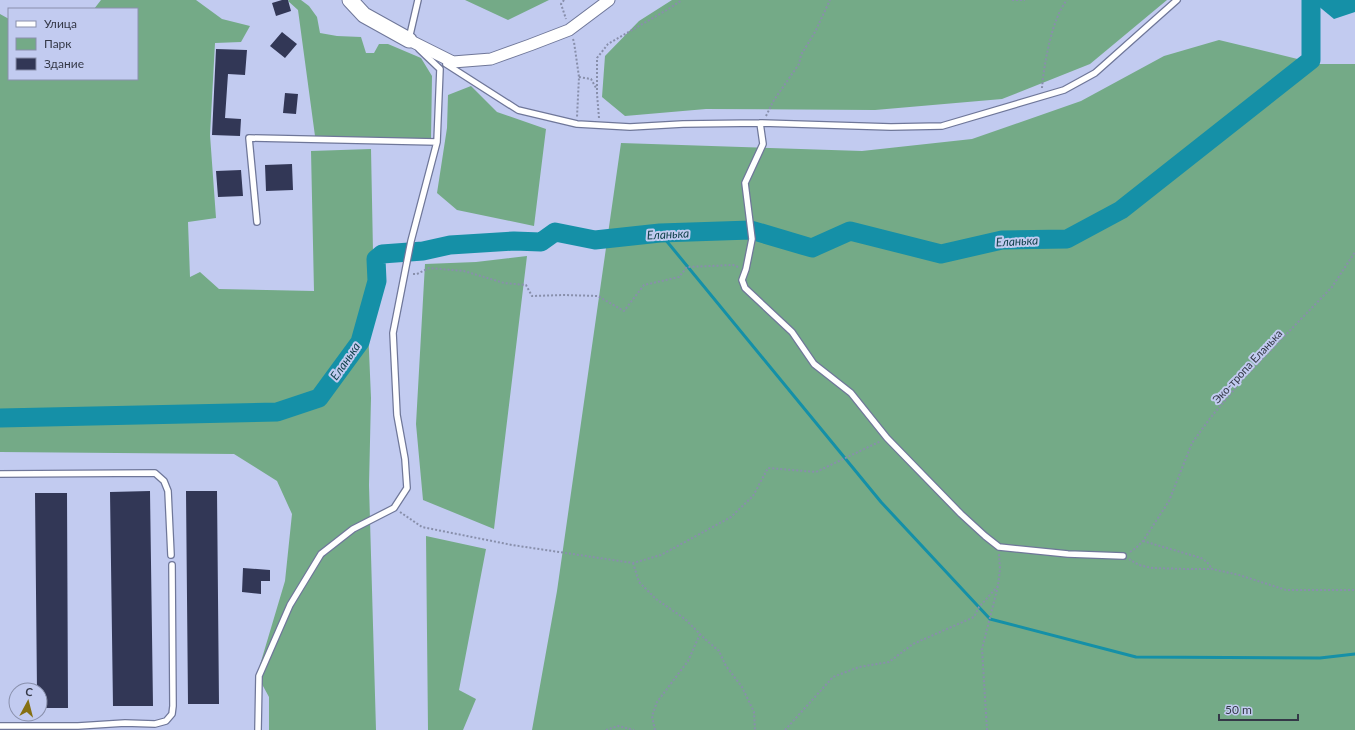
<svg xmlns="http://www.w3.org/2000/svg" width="1355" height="730" viewBox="0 0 1355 730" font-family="Lato,sans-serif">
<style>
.green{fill:#74aa87}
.water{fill:#1590a7}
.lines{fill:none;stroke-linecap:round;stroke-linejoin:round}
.stream{stroke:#1590a7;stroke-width:3}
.river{stroke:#1590a7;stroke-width:19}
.building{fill:#323756}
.service-casing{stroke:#6f7799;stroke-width:8}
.minor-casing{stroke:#6f7799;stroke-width:13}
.secondary-casing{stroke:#6f7799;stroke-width:17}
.path{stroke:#888fab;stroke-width:2;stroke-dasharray:2 2;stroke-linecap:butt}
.service{stroke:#fff;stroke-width:5.5}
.minor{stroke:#fff;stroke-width:11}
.secondary{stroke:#fff;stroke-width:15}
.labels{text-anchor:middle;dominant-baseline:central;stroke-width:4;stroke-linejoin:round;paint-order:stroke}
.street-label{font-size:11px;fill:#343847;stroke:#c2cbf0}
.water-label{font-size:12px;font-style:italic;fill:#13434d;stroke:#c2cbf0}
</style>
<rect width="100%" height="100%" fill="#c2cbf0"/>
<path class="green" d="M101,0H196L222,19L250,26L241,42L215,43L210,135L216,218L188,222L190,277L200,272L219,289L314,291L311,151L371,149L373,252L367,305L371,398L369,485L376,730H269V697L257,675L285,581L292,514L277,481L234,454L0,452V14L9,19V79H137V9H94Z
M289,0H301L309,6L317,17L320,33L337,36L361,37L366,53H374L379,44H388L421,58L432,76L431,139L315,136L298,10L288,1Z
M465,0H549L508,20Z
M672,0H1167L1090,64L1002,99L875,110L706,109L625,116L602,97L605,56L639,21Z
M1219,40L1318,64H1355V730H532L557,591L621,143L862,151L972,139L1081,101L1164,56Z
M471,86L497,112L546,129L534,226L457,210L437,193L447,128L448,95Z
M527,256L494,529L423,500L416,424L425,264L476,262Z
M426,536L486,549L459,690L476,699L463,730H428Z"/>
<path class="water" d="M1311,0H1355V12L1334,19Z"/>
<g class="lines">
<path class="stream" d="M660,233L881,502L990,619L1136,657L1320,658L1355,654"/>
<path class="river" d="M0,418L277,412L319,398L360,342L377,281L376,259L382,254L423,251L450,245L514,241L541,242L555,232L595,240L660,233L751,230L812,248L850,231L941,254L1002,240L1067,239L1121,210L1311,60V0"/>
</g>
<path class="building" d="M282,0H288L291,11L276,16L272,3Z
M282,32L297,44L285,58L270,46Z
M216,49L247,50L245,75L228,74L225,118L241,119L240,136L212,135Z
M285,93L298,94L296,114L283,113Z
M292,164L293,190L266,191L265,165Z
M241,170L243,196L218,197L216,171Z
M150,491L153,706H113L110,492Z
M186,491H217L219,704H188Z
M35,493H67L68,708H40V690H37Z
M243,568L270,570V581H261V594L242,592Z"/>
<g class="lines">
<defs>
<path id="service" d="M409,39L418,0
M446,64L518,110L577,124L630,127L683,124L760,123L891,127L942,126L1064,90L1095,73L1177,0
M760,123L763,144L745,183L752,239L746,269L742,280L745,288L792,332L814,364L851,393L887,438L961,514L985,536L999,547L1068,554L1123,556
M257,222L249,138L437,142
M0,474L155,473L164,481L168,491L171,555
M0,726H78L125,723L155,724L166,721L172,714L173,706L172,565
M258,730L259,676L290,605L321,554L353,529L394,508L407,488L405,459L397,415L393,333L411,241L437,142L440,69L419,49"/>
<path id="minor" d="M409,40L453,62L491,59L530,45L569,30L609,0"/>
<path id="secondary" d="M350,0L364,15L409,40"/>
</defs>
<use href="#service" class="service-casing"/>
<use href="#minor" class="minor-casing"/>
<use href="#secondary" class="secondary-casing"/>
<path class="path" d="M564,0L561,4L566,19
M1012,0H1025
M573,39L574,42L579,77L577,117
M579,77L591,79L596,88
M1042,88C1044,64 1052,18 1067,0
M766,116L774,100L799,64L801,55L815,32L830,0
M599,118L597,94V58L608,44L670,8L682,0
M413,274H417L429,268L464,271L504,283L526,285L532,296L564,295L598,296L624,311L644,285L679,277L687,267L733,265L738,267
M400,512L422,527L512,545L633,563L661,555L731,517L753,496L768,468L816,472L881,441
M1143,541L1201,558L1207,562L1212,569
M1130,552L1136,548L1143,541L1169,501L1192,443L1211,417L1243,379L1332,287L1355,252
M1129,559L1139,565L1152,568L1186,569H1212L1239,575L1286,590H1355
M633,563L639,582L656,599L685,619L705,639L719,651L726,666L742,687L754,712L755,730
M606,730L618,726L634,730
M655,730L652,716L657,702L688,661L700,634
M785,730L833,677L859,667L889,662L913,644L974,617L979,607L998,586
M987,730L982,649L998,586L1000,569L999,554"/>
<use href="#service" class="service"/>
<use href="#minor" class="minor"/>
<use href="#secondary" class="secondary"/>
</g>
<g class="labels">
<g class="street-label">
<text transform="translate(1247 366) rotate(-47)">Эко-тропа Еланька</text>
</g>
<g class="water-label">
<text transform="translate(668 234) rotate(-3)">Еланька</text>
<text transform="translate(1017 241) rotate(-3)">Еланька</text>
<text transform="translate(345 361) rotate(-55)">Еланька</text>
</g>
</g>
<rect x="8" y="8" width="130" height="72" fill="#c2cbf0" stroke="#8990ac"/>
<rect x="16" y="21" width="20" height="6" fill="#ffffff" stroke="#8990ac"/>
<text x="44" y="28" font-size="12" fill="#343847">Улица</text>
<rect x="16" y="38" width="20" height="12" fill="#74aa87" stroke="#8990ac"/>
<text x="44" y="48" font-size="12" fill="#343847">Парк</text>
<rect x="16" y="58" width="20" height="12" fill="#323756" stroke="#8990ac"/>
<text x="44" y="68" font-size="12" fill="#343847">Здание</text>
<g transform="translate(28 702) rotate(7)"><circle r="19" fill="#c2cbf0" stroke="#8990ac"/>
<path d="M0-3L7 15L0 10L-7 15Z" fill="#867011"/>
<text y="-6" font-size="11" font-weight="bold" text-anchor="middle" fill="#343847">С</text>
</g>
<path d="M1219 714v6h79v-6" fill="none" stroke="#343847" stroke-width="2"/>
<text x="1225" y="714" font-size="12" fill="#343847" stroke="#c2cbf0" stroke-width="3" paint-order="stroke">50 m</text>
</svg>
